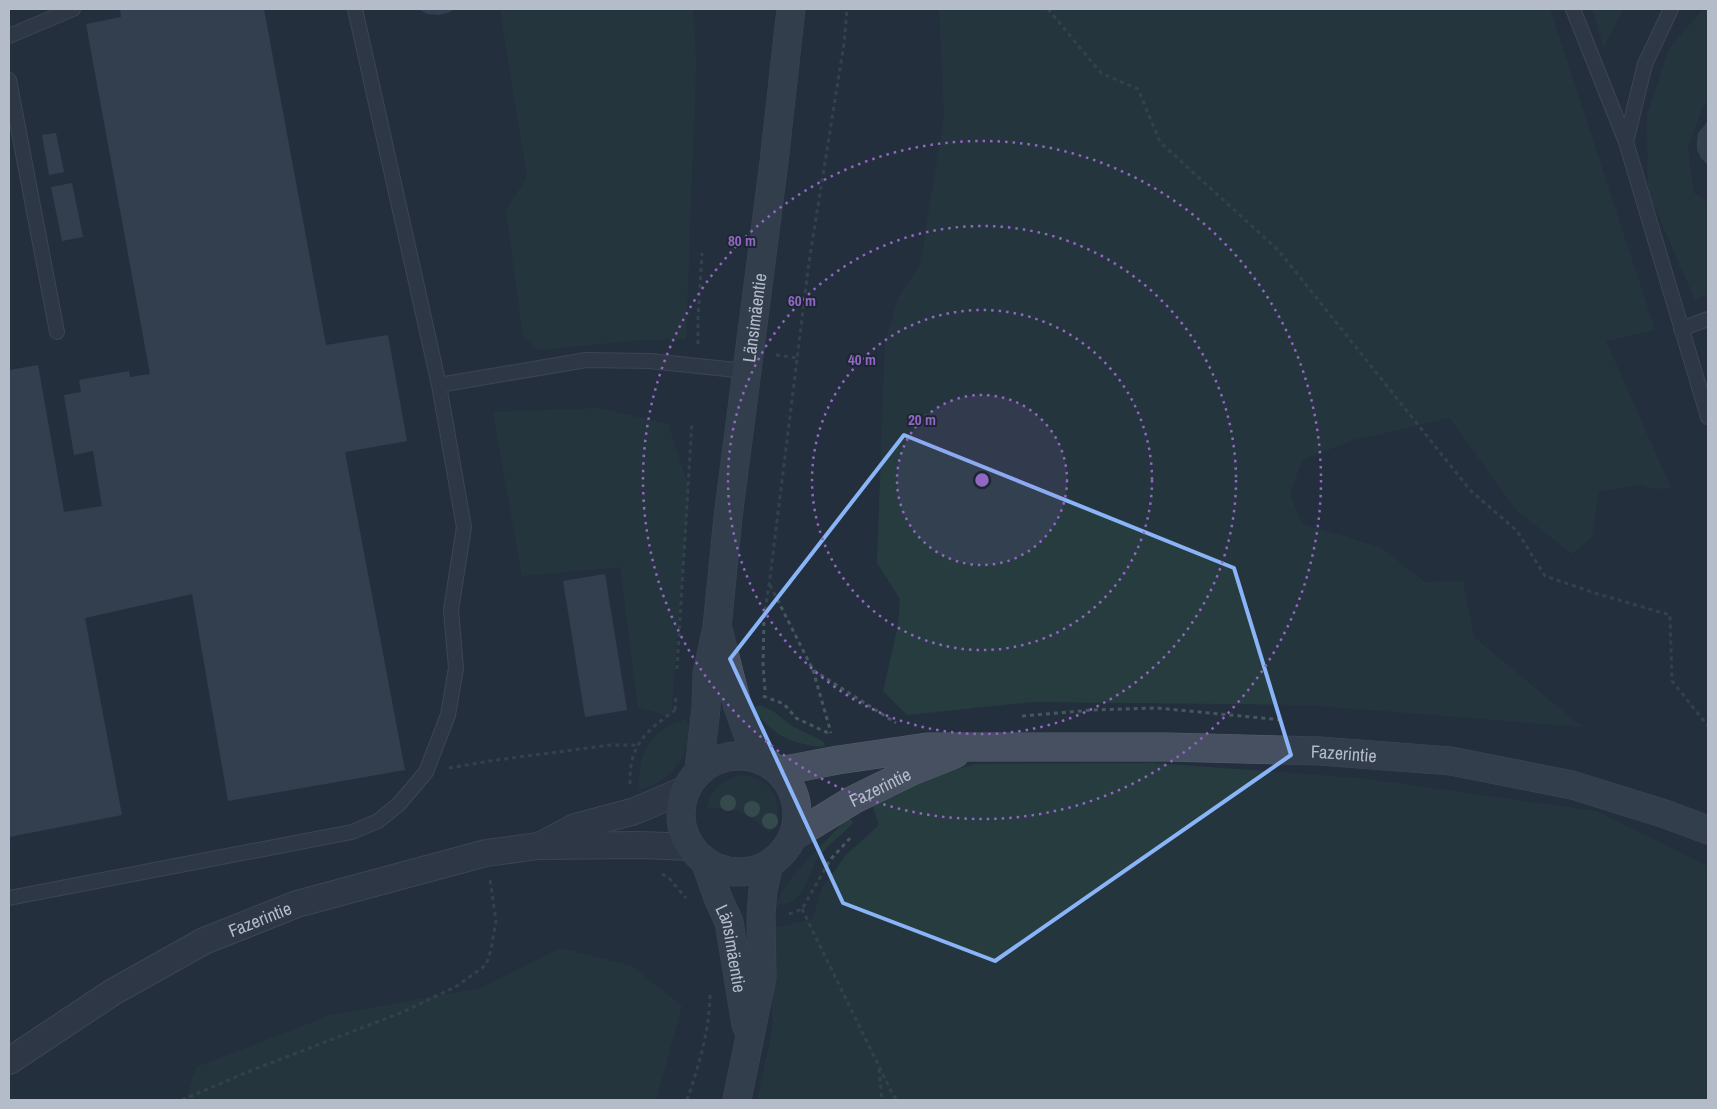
<svg xmlns="http://www.w3.org/2000/svg" width="1717" height="1109" viewBox="0 0 1717 1109" font-family="'Archivo Narrow',sans-serif">
<style>
.green{fill:#263c3f}
.building{fill:#455162}
.lines{fill:none;stroke-linecap:round;stroke-linejoin:round}
.service-casing{stroke:#565f6c;stroke-width:16}
.minor-casing{stroke:#565f6c;stroke-width:28}
.secondary-casing{stroke:#565f6c;stroke-width:29}
.path{stroke:#44595c;stroke-width:3;stroke-dasharray:4 4;stroke-linecap:butt}
.service{stroke:#38414e;stroke-width:14}
.minor{stroke:#38414e;stroke-width:26}
.secondary{stroke:#465061;stroke-width:28}
.tree{fill:#4b6a5d}
.marked{fill:none;stroke:#8ab4f8;stroke-width:4;stroke-linejoin:round}
.ring{fill:none;stroke:#9266c3;stroke-width:2.5;stroke-dasharray:2.5 5}
.labels{text-anchor:middle;dominant-baseline:central;stroke-width:4;stroke-linejoin:round;paint-order:stroke}
.street-label{font-size:18px;fill:#b4bcc9;stroke:#1d2633}
.centre{fill:#9266c3;stroke:#1d2633;stroke-width:2.5}
.ring-label{font-size:15px;text-anchor:middle;font-weight:bold;fill:#9266c3;stroke:#1d2633;stroke-width:4;stroke-linejoin:round;paint-order:stroke}
</style>
<rect width="100%" height="100%" fill="#242f3e"/>
<path class="green" d="M500,9H693L696,65L686,339L640,340L539,350L523,336L506,210L527,177Z
M939,9H1550L1655,330L1606,341L1671,488L1653,489L1641,485L1599,491L1592,537L1572,554L1516,510L1450,418L1354,440L1302,460L1290,494L1302,524L1380,547L1425,582L1463,581L1474,637L1582,727L1308,705L1033,702L907,715L883,691L898,626L900,599L877,563L885,341L899,296L920,265L944,118Z
M1592,9H1623L1604,47Z
M1703,9H1708V103L1703,106L1688,147L1693,192L1708,203V294L1695,300L1648,192L1647,116L1669,49Z
M599,408L668,424L689,488L671,717L638,707L620,567L522,576L493,412Z
M762,706L773,711L792,726L821,740L825,743L824,746L821,747C789,743 774,736 754,709L756,706Z
M686,719C695,737 682,764 667,776C659,783 649,786 639,790C638,753 650,730 686,719Z
M1153,763L1360,778L1596,811L1708,866V1100H757L772,1032L773,928L813,919L821,890L845,856L879,825L871,801L918,781L975,764Z
M743,775C765,779 780,791 777,815C776,822 776,828 769,832C749,812 734,807 707,809C709,790 725,778 743,775Z
M846,820H852L853,823C841,836 826,845 817,860C809,873 806,892 793,901C789,904 783,904 778,904C776,888 833,834 846,820Z
M561,948L632,966L682,1006L656,1100H186L196,1067L331,1015L481,988Z"/>
<path class="building" d="M120,9H264L326,345L388,335L407,441L345,452L405,770L228,801L192,594L85,618L122,815L9,837V370L38,365L64,512L102,506L93,451L74,455L64,395L81,392L79,380L129,371L130,377L150,374L86,24L121,17Z
M418,9H453L450,12L439,15L428,14Z
M1708,121V165L1701,158L1697,150V141L1698,133Z
M56,133L64,172L49,175L42,135Z
M72,183L83,237L62,241L51,187Z
M605,574L627,710L585,717L563,581Z"/>
<g class="lines">
<defs>
<path id="service" d="M1573,9L1626,142L1708,417
M9,36L73,9
M9,80L57,332
M1626,142L1645,64L1671,9
M1681,329L1708,319
M439,385L586,360L650,361L746,371
M9,898L352,832L378,821L399,804L426,772L448,715L456,668L451,610L464,527L439,385L355,9"/>
<g id="minor">
<path d="M543,844L575,827L635,811L686,789"/>
<path id="s1" d="M9,1061L113,992L204,941L297,904L486,853L538,846L640,845L691,847"/>
</g>
<g id="secondary">
<path d="M719,633L737,704L756,757"/>
<circle cx="739" cy="814" r="58"/>
<path id="s2" d="M699,770L706,708L707,674L717,627L728,517L774,162L791,9"/>
<path id="s3" d="M780,771L838,760L927,747H1167L1320,751L1451,761L1572,785L1665,814L1708,830"/>
<path id="s4" d="M794,836L853,800L912,771L955,754"/>
<path id="s5" d="M705,861L718,898L729,922L746,1025"/>
<path d="M737,1100L762,977L761,915L763,890L769,864"/>
</g>
</defs>
<use href="#service" class="service-casing"/>
<use href="#minor" class="minor-casing"/>
<use href="#secondary" class="secondary-casing"/>
<path class="path" d="M1048,9L1101,73L1138,89L1160,142L1279,251L1471,491L1517,531L1545,576L1598,594L1670,615L1672,681L1708,726
M698,344V319L702,253
M776,355L798,358
M770,585L813,670L896,723
M677,669L692,422
M813,670L831,733
M765,690L763,665L764,618L770,578L809,262L844,44L847,9
M763,696L784,704L796,718L828,733
M675,710L676,695
M1022,716L1093,710L1157,708L1283,720
M449,768L496,760L611,745H637
M630,784C629,744 646,732 675,710H679
M662,874L669,878L686,898
M802,909L893,1095L897,1100
M789,914L802,909L830,860L852,836
M879,1069L882,1100
M182,1100L250,1071L403,1012L457,986L486,965L491,950L496,921L490,879
M687,1100C699,1065 710,1029 710,992"/>
<use href="#service" class="service"/>
<use href="#minor" class="minor"/>
<use href="#secondary" class="secondary"/>
</g>
<g class="tree">
<circle cx="728" cy="803" r="8"/>
<circle cx="752" cy="809" r="8"/>
<circle cx="770" cy="821" r="8"/>
</g>
<path d="M0 0H1717V1109H0ZM904,435L1234,568L1291,755L995,961L843,903L730,659Z" fill="#242f3e" fill-opacity=".55" fill-rule="evenodd"/>
<path class="marked" d="M904,435L1234,568L1291,755L995,961L843,903L730,659Z"/>
<circle cx="982" cy="480" r="85" fill="#9266c3" fill-opacity=".12"/>
<g class="ring">
<circle cx="982" cy="480" r="85"/>
<circle cx="982" cy="480" r="170"/>
<circle cx="982" cy="480" r="254"/>
<circle cx="982" cy="480" r="339"/>
</g>
<g class="labels">
<g class="street-label">
<text stroke="none"><textPath href="#s2" startOffset="456">Länsimäentie</textPath></text>
<text stroke="none"><textPath href="#s3" startOffset="566">Fazerintie</textPath></text>
<text stroke="none"><textPath href="#s4" startOffset="99">Fazerintie</textPath></text>
<text stroke="none"><textPath href="#s1" startOffset="289">Fazerintie</textPath></text>
<text stroke="none"><textPath href="#s5" startOffset="92">Länsimäentie</textPath></text>
</g>
</g>
<circle cx="982" cy="480" r="8" class="centre"/>
<g class="ring-label">
<text x="742" y="246">80 m</text>
<text x="802" y="306">60 m</text>
<text x="862" y="365">40 m</text>
<text x="922" y="425">20 m</text>
</g>
<rect width="1717" height="1109" fill="none" stroke="#b4bcc9" stroke-width="20"/>
</svg>
